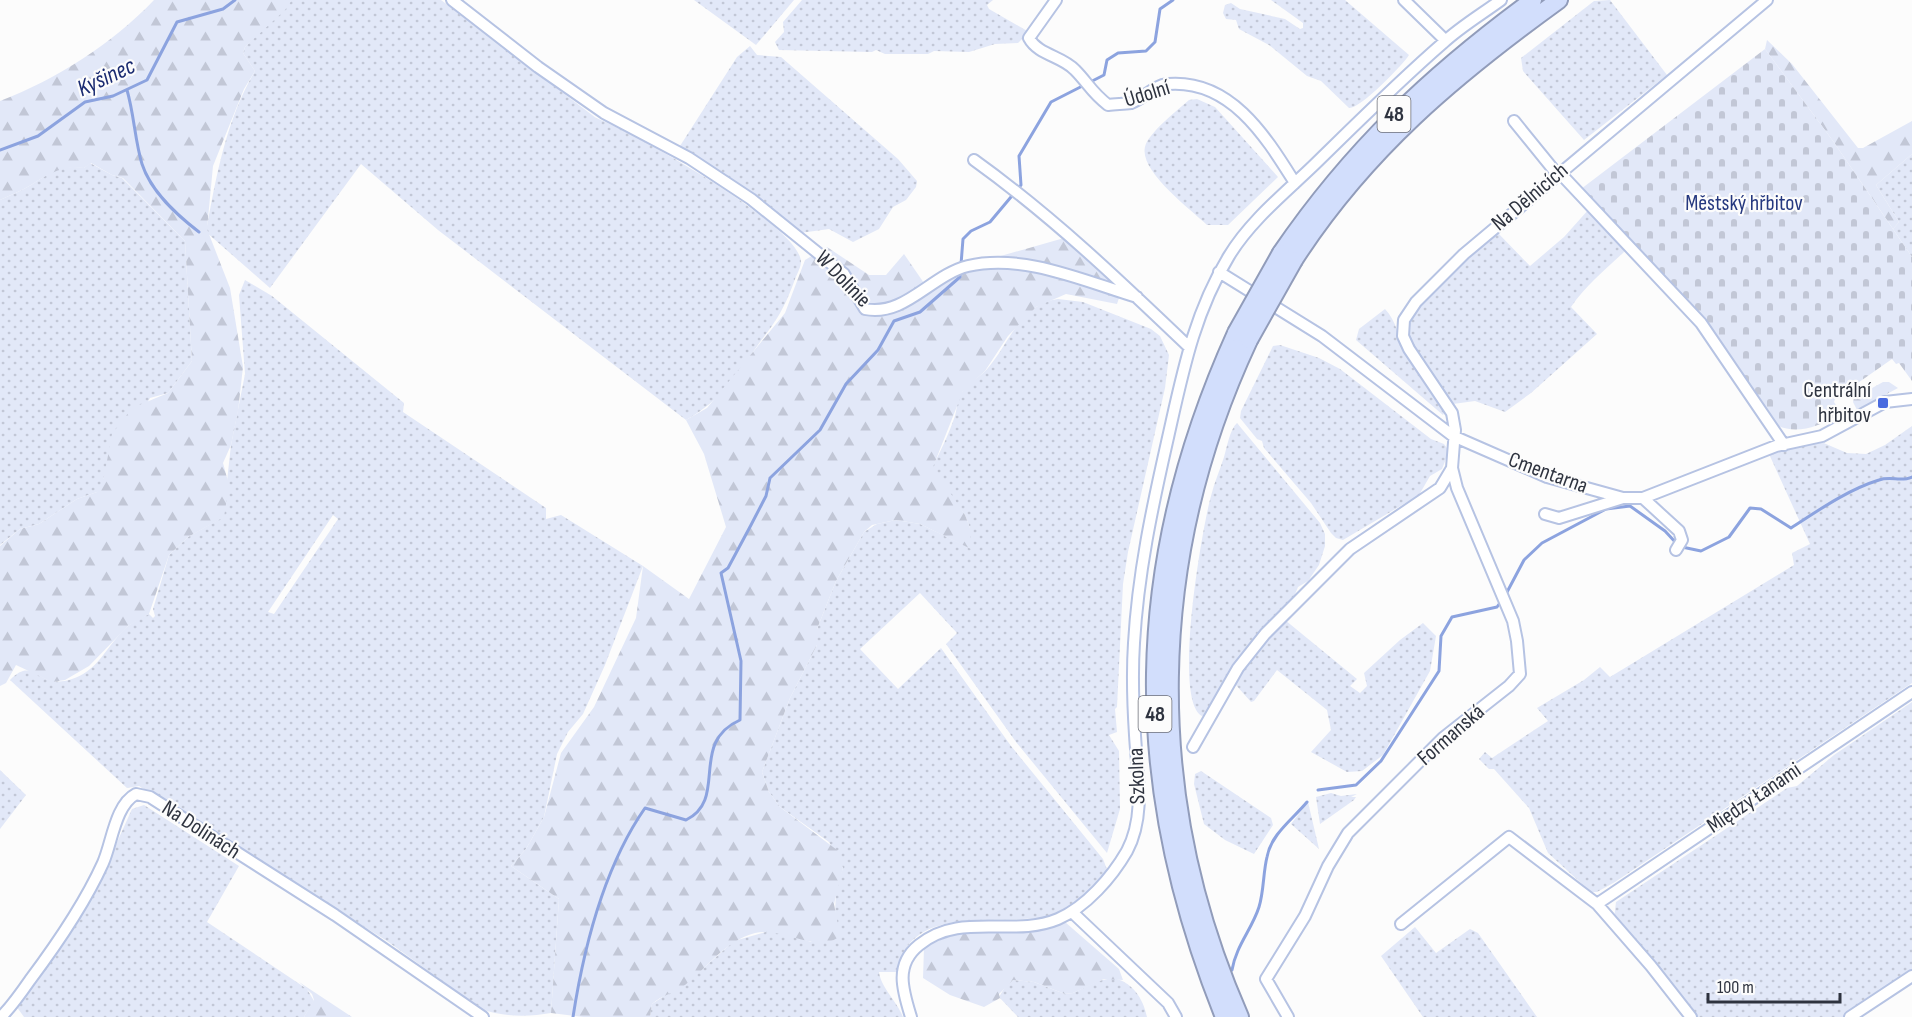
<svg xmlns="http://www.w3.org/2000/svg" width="1912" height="1017" viewBox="0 0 1912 1017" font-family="'Sofia Sans Condensed',sans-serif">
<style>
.green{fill:url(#green-dots);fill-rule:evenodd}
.forest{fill:url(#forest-firs)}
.cemetery{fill:url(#cemetery-stones)}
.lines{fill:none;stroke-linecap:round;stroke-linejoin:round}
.stream{stroke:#8ca3df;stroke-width:3}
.minor-casing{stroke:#b6c3e3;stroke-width:14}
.trunk-casing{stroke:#919cba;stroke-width:20}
.minor{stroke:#fff;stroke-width:10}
.trunk{stroke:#d2defc;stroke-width:16}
.trunk-bridge-casing{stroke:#919cba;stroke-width:20;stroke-linecap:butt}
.trunk-bridge{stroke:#d2defc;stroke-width:16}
.poi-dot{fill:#4a6bdf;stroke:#fcfcfc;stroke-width:2}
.labels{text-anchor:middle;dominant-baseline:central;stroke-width:4.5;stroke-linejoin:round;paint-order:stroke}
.shield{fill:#fcfcfc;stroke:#6c6f78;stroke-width:1.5}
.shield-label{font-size:21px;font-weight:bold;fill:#2e333f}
.street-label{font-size:22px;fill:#2e333f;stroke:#fcfcfc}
.park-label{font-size:22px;fill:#25387f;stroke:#fcfcfc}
.poi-label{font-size:22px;fill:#2e333f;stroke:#fcfcfc;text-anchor:end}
.water-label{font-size:24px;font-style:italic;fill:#192a70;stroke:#fcfcfc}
</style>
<defs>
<pattern id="green-dots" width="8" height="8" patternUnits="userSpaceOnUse" patternTransform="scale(1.5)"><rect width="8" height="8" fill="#e2e8f8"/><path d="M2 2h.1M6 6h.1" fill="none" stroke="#c2c7d6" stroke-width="1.8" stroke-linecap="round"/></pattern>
<pattern id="forest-firs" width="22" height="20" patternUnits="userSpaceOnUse" patternTransform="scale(1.5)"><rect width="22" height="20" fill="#e2e8f8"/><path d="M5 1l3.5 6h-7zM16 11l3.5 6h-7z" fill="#c2c7d6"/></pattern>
<pattern id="cemetery-stones" width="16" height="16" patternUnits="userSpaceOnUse" patternTransform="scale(1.5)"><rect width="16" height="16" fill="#e2e8f8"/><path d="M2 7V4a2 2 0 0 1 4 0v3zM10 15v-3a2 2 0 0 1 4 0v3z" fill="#c2c7d6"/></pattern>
</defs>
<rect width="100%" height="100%" fill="#fcfcfc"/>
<path class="green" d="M291,0H441L596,118C631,131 801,226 801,262C801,267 797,274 795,279C785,307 778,319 760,342C737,374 722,400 686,420L438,230L361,164L270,288L206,232C216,177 226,120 255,71L243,53L245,47Z
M694,0H794L756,45Z
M802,0H993L987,5L989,9L1029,32L1018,43L995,44L969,52L934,51L928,54H885L876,50L872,52L779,50L775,42L784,32L783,22Z
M1271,0H1345L1409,55C1402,66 1360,109 1349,108L1321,81L1307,76L1269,45L1239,29L1236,20L1226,19L1223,13L1225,5L1231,3L1240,9L1285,19L1300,29L1303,28V23Z
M1610,0L1667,75L1584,140L1523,71L1521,58L1594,1Z
M750,46L757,55L781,57L898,159L917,181L916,187L906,200L893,207L879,229L853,242L829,229L800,233L680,146L737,57Z
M1197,99L1215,107L1278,177L1228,225H1207C1190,209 1139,171 1145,147C1148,133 1178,110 1189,100Z
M1912,154V257L1893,229L1899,222L1876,185Z
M90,163L112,175L122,178L185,241L192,361L168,393L150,398L104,477L100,491L77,499L39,524L20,529L0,545V200C10,195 21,191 31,185C50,173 60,164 84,168Z
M1589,209L1622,243L1624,252C1605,270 1586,285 1571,307L1597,334L1531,393L1505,412L1475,401L1453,404C1440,392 1406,349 1408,330C1411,298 1472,253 1497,232L1530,266L1564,237Z
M245,280L272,296L404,403L403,412L546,508V519L561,515L643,566L605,665L583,714L568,732L557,754L544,817L526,849L511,866L559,899L551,1013C529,1017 502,1017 481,1009L387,941L139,786L127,788L10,680C35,654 37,691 72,679C95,672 104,652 119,635C127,625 138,619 149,614L153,618L155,616L153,609L169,555L188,537L223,517L231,445L245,374L239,295ZM333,515L338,519L274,614L268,612Z
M1058,299L1083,302L1151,329L1160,336L1169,355L1165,388L1128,552L1123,584L1117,707L1115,709L1117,732L1109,735L1119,751L1120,809L1107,853L1016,742L946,644L957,633L920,593L860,649L898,689L941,648L1011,746L1103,859L1108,872C1093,887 1079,907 1058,914C1008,930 911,897 897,972H879C881,988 897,1001 903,1017H650L652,1004L698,973L734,941L769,931L782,932L811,942L835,915L836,889L843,868L829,842L780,807L769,792L762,772L790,698L817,645V629L836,581L864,532L877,524L896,520L920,524L970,548V528L965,515L933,472L932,467C941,451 949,433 955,416C957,409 957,400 961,394C967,382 980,378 988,368C1009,344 1020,304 1058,299Z
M1385,309C1396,320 1399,338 1405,352C1415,373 1434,390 1445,411L1443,415L1356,340L1359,329Z
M1280,345L1319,358L1340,369L1431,439L1444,444L1449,451L1442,469L1430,476L1419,495L1343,540L1336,538L1331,533L1311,503L1264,448L1262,441L1257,439L1240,418L1241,411L1273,346Z
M1237,423L1320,523L1325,534V546L1319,565L1308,581L1298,587L1293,599L1247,647L1206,715L1202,716C1172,701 1202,528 1211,496C1214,483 1220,470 1224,457C1227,447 1230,429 1237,423Z
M1912,426V683L1615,882L1597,892H1591L1548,853L1529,808L1494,769H1489L1479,759L1485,752L1492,758L1548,721L1537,708L1584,680L1600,667L1610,677L1794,565L1792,553L1810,544L1769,454L1819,441L1847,453L1866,454L1885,445Z
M1285,620L1357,679L1350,686L1360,693L1367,686L1364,673L1400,640L1423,623L1436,636L1430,671L1383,755L1362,771L1347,772L1311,752L1331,730L1327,710L1277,670L1254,701L1251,702L1235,684L1247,660Z
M1912,702V972L1845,1017H1697L1614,919L1616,902L1787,788L1797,786L1834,755Z
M0,770L26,795L0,829Z
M1201,771L1271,818L1273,825L1254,854L1225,840L1204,824L1194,784L1195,774Z
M1331,793L1341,796L1357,794L1351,797H1356L1354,800L1320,824L1316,797Z
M1308,802L1319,849L1291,824Z
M144,805L239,866L207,922L307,989L314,1001L304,1017H24L16,1006L109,860L132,809Z
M1415,927L1436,953L1470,929L1478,933L1537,1017H1423L1381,956Z
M1112,978C1132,981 1143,998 1147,1017H1018L999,997L1005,987L1013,980L1034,982L1065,994L1073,993L1098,981Z"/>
<path class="forest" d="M154,0H292L285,10L245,47L243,53L255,71L244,89L213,166L207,229L230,288L243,367L238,411L231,445L223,463L229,485L224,517L188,537L169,555L149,614L128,626L89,666L65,680L52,682L16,665L6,683L0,686V546L20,529L39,524L77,499L97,492L104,477L112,434L132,408L168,393L192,361L185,241L123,178L112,175L91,163L84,168C62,165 48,174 31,185C21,191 10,195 0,200V101C57,79 112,44 154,0Z
M1767,40L1792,64L1858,148H1863L1912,121V154L1876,185L1899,222L1893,229L1833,141L1765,49Z
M1064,238L1122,289L1117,304L1066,294L1036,307L1008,336L985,371L963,391L933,467L965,515L970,528L971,549L920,524L896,520L872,525L864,532L836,581L817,629V645L790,698L762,772L769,792L780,807L837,850L843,868L834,904L840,936C817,955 784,926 755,933C725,941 708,967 685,985C674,993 662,995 652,1004L650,1017H583L551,1013L559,899L511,866L526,849L544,817L561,753L594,707L636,618L643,566L689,599L726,527L704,454L686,420L707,408L785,313L805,260L827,247L869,275H886L904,254L926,286L983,261Z
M1883,382H1889L1898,388L1857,410L1853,402L1854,398Z
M1065,922L1119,969L1123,980L1104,979L1073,993L1065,994L1034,982L1013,980L999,994L1000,998L984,1007L950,995L923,978L924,948C973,920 1014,935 1065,922Z
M299,982L352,1017H304L314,1000L312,994Z"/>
<path class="cemetery" d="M1765,49L1833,141L1912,257V381L1899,363L1896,364L1892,359L1835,399L1834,402L1839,409L1834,413L1836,416C1816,429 1787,437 1768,419L1698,311L1581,189Z"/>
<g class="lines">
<path class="stream" d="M127,90C134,114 135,141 142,164C151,192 177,215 199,232
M0,150L38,136L85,102L113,96L147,80L177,22L223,9L235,0
M1682,547L1701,551L1729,537L1750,508L1761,509L1791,528C1819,510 1847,490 1879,480C1890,476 1902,482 1912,477
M1506,594L1524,560L1542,543L1606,509L1630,506L1665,531L1677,544
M1318,790L1356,785L1381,761L1439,671L1441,636L1452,617L1497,607L1502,600
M1232,970C1236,946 1252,929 1259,907C1264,891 1263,873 1267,857C1271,834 1293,819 1307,802
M573,1017C584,946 604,867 645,808L686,820C729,799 688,743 740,720L741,661L721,573L728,568L751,525L766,496L770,478L820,430L846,384L878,350L894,321L920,312L960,277L963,239L971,231L990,222L1021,185L1019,156L1051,102L1104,75L1107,60L1118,53L1146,51L1155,42L1160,9L1173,0"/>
<defs>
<path id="minor" d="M452,0L538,67L604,113L689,158L751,199L844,274L865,309C905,317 931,275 968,266C1023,253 1084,281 1137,297
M1056,0L1029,38C1038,55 1062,56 1075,70C1088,83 1091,92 1108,105C1115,104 1123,104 1131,103C1143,99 1154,85 1168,84C1231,79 1266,137 1295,183
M1404,0L1445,40
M1514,121L1557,174
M974,160C1052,216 1120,281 1189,347
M1559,172L1701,323L1784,445
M1219,272L1322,336L1453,436L1547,477L1623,498H1643L1776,446L1822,436L1885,402L1912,399
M1643,498L1679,531L1682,540L1676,550
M1545,514L1559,518L1623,498
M1193,747L1238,668L1265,634L1350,549L1440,488L1452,468L1455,430L1452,413L1409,349L1403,336L1404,320L1416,302L1464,254L1767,0
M1597,904L1912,692
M1072,912L1168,1003L1176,1017
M1401,924L1509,837L1597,904L1651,966L1691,1017
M1,1017C12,1006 21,993 30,980C57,944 84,905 103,863C112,843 115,805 136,794L150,797L335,915L483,1017
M911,1017C903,991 894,965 919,945C960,911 1013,938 1058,919C1086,907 1112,877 1127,851C1146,815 1137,773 1135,735C1133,704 1132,673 1134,643C1138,574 1152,508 1167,442C1182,376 1193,315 1229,256C1250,221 1285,193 1314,165C1356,124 1398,82 1443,43C1460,27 1482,14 1501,0
M1288,1017L1266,979L1305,916L1328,866L1348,833L1443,738L1509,686L1520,674L1517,641L1513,621L1457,488L1452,468
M1850,1017L1912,976"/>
<path id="trunk" d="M1281,253C1352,149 1432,74 1533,0
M1294,260C1365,150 1454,76 1559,0
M1224,1017C1129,781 1131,565 1236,333
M1240,1017C1143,796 1147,558 1249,340"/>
</defs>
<use href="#minor" class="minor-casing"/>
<use href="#trunk" class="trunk-casing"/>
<use href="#minor" class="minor"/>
<use href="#trunk" class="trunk"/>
<defs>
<path id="trunk-bridge" d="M1236,333L1281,253
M1249,340L1294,260"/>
</defs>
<use href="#trunk-bridge" class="trunk-bridge-casing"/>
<use href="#trunk-bridge" class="trunk-bridge"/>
</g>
<rect class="poi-dot" x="1877" y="397" width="12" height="12" rx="3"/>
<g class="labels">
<g class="shield">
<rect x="1377.5" y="96" width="33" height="36" rx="4.5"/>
<rect x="1138.5" y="696" width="33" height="36" rx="4.5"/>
</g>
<g class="shield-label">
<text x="1394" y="114">48</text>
<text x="1155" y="714">48</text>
</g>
<g class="street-label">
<text transform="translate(1147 94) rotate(-17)">Údolní</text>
<text transform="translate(1530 197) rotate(-40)">Na Dělnicích</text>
<text transform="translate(843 279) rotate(46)">W Dolinie</text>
<text transform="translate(1548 473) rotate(20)">Cmentarna</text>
<text transform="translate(1451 735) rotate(-41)">Formanská</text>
<text transform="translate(1137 776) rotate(-92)">Szkolna</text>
<text transform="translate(1754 798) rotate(-34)">Między Łanami</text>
<text transform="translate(201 830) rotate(33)">Na Dolinách</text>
</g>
<g class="park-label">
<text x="1744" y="203">Městský hřbitov</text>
</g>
<g class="poi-label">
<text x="1871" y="390">Centrální<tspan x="1871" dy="25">hřbitov</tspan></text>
</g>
<g class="water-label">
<text transform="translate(106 77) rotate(-25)">Kyšinec</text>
</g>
</g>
<path d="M1708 993v9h132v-9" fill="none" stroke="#2e333f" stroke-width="3"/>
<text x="1717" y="993" font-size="18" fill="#2e333f" stroke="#fcfcfc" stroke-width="4.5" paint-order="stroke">100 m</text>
</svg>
